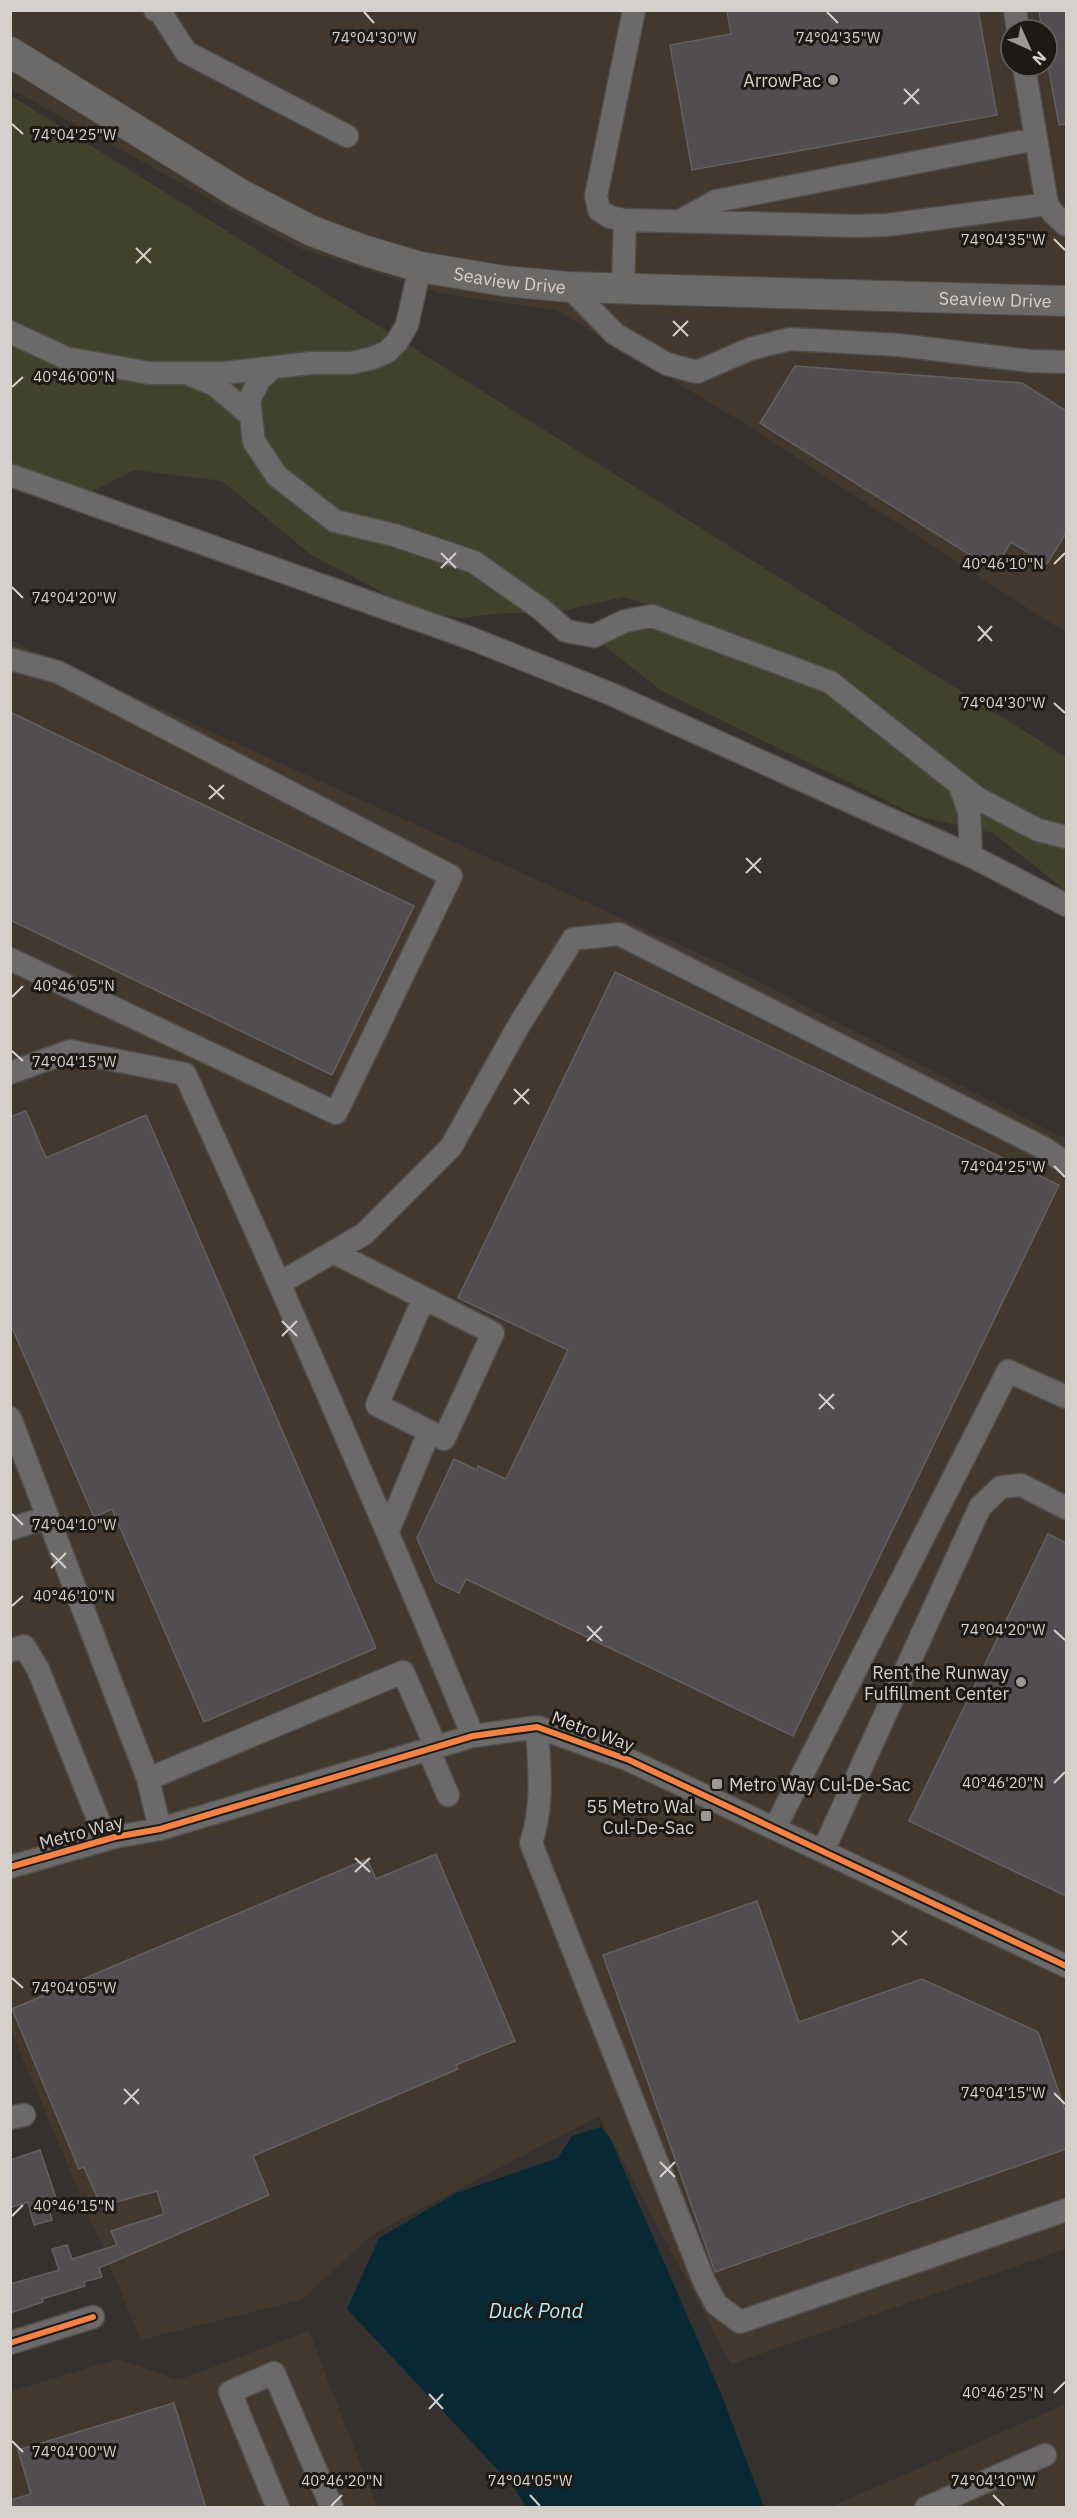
<svg xmlns="http://www.w3.org/2000/svg" width="1077" height="2518" viewBox="0 0 1077 2518" font-family="'IBM Plex Sans',sans-serif">
<style>
.built{fill:#43382d;fill-rule:evenodd}
.green{fill:#41422b}
.water{fill:#082934}
.building{fill:#514d51;stroke:#626061;stroke-width:1.5}
.lines{fill:none;stroke-linecap:round;stroke-linejoin:round}
.minor-casing{stroke:#504e4b;stroke-width:25}
.major-casing{stroke:#504e4b;stroke-width:32}
.minor{stroke:#6b6969;stroke-width:22}
.major{stroke:#6c6a69;stroke-width:30}
.cycleway-casing{stroke:#1d1a16;stroke-width:10}
.cycleway{stroke:#f48246;stroke-width:6}
.ticks{fill:none;stroke:#d5d0cc;stroke-width:2}
.poi-dot{fill:#9d9895;stroke:#1d1a16;stroke-width:2}
.labels{text-anchor:middle;dominant-baseline:central;stroke-width:6;stroke-linejoin:round;paint-order:stroke}
.poi-label{font-size:18px;fill:#d5d0cc;stroke:#1d1a16;text-anchor:end}
.street-label{font-size:18px;fill:#d5d0cc;stroke:#1d1a16}
.water-label{font-size:20px;font-style:italic;fill:#b5e8fe;stroke:#1d1a16}
.ticks-label{font-size:15px;text-anchor:middle;fill:#d5d0cc;stroke:#1d1a16;stroke-width:6;stroke-linejoin:round;paint-order:stroke}
</style>
<rect width="100%" height="100%" fill="#34312e"/>
<path class="built" d="M11,11H1066V633L737,419L556,310L442,294L298,248L11,89ZM1011,30H1047V66H1011Z
M10,640L731,968L1066,1139V2249L731,2364L599,2116L373,2234L301,2300L141,2340L11,2030Z
M309,2331L377,2507L11,2508V2391L118,2359L178,2380Z
M1066,2404V2507H830Z"/>
<path class="green" d="M10,95L1066,757V891L993,833L917,816L662,691L600,643L676,614L624,597L552,613H504L461,618L417,611L310,554L222,481L135,470L87,494L11,470Z"/>
<path class="water" d="M601,2127L610,2138L720,2391L764,2507H526L513,2486L347,2309L379,2238L456,2193L558,2158L572,2136Z"/>
<path class="building" d="M727,10H978L997,115L692,170L670,45L731,34Z
M1039,10H1066V124L1059,125L1047,59V30H1042Z
M795,366L1022,383L1066,411V533L1047,564L1011,542L994,570L760,423Z
M10,712L414,906L332,1075L10,920Z
M615,972L1059,1185L793,1736L466,1579L459,1593L436,1582L417,1538L454,1459L477,1470L478,1466L506,1479L568,1350L458,1298Z
M26,1111L46,1158L146,1115L376,1648L204,1722L112,1509L94,1517L10,1323V1117Z
M1048,1534L1066,1543V1896L909,1821Z
M436,1854L515,2041L456,2065L458,2069L253,2156L269,2195L99,2268L102,2277L84,2282L85,2286L42,2299L43,2302L10,2313V2284L59,2270L52,2249L67,2245L72,2259L117,2245L111,2231L164,2214L157,2191L101,2206L84,2167L79,2169L12,2009L367,1859L376,1879Z
M757,1901L799,2022L922,1979L1038,2032L1066,2113V2149L715,2272L603,1955Z
M40,2150L56,2198L47,2201L52,2220L34,2225L28,2202L10,2208V2160Z
M174,2403L206,2508H10V2500L31,2494L18,2450Z"/>
<g class="lines">
<defs>
<path id="minor" d="M155,10L161,13L186,52L347,136
M634,10L596,196L599,210L610,217L625,220L856,226L887,225L1047,204
M1015,10L1018,30
M1024,66L1047,204L1052,212L1066,225
M680,221L716,201L1036,139
M569,287L615,334L667,364L697,372L750,349L790,339L899,345L1030,361L1066,362
M623,287L625,220
M10,332L66,358L149,373H224L311,363H351L373,358L387,352L397,342L407,325L420,267
M274,367L260,379L249,400L254,442L277,476L335,521L394,535L474,562L541,609L566,631L594,636L625,621L652,616L830,682L977,798L1038,830L1066,837
M191,375L215,385L251,416
M10,475L470,638L611,694L971,856L1066,905
M10,659L58,672L451,876L336,1113L10,959
M959,784L969,811L971,856
M10,1073L70,1051L185,1074C285,1293 381,1514 473,1736
M333,1252L493,1333L444,1439L377,1405L424,1298
M280,1283L364,1234L451,1147L519,1025L573,939L619,934L1044,1148L1066,1163
M10,1418L148,1779
M10,1529L48,1517
M388,1531L429,1432
M10,1651L24,1646L38,1669L106,1839
M537,1727C539,1767 544,1804 531,1843L704,2281L716,2304L740,2322L1066,2210
M428,1749L448,1795
M775,1828L1008,1371L1066,1397
M160,1829L148,1779L403,1672L436,1747
M823,1851L980,1507L1001,1487L1021,1485L1066,1508
M10,1867L115,1837L160,1829L473,1736L537,1727L629,1760L1066,1966
M10,2118L24,2115
M10,2343L93,2317
M278,2508L230,2392L274,2373L332,2508
M926,2508L1045,2455"/>
<g id="major">
<path id="s1" d="M10,52L240,194L312,231L366,251L420,267L504,281L569,287L1066,301"/>
</g>
</defs>
<use href="#minor" class="minor-casing"/>
<use href="#major" class="major-casing"/>
<use href="#minor" class="minor"/>
<use href="#major" class="major"/>
<defs>
<path id="cycleway" d="M10,1867L115,1837L160,1829L473,1736L537,1727L629,1760L1066,1966
M10,2343L93,2317"/>
</defs>
<use href="#cycleway" class="cycleway-casing"/>
<use href="#cycleway" class="cycleway"/>
</g>
<path class="ticks" d="M364,12L374,23M827,12L838,23M904,89L919,104M904,104L919,89M12,124L23,134M1054,239L1065,250M136,248L151,263M136,263L151,248M673,321L688,336M673,336L688,321M12,387L23,377M441,553L456,568M1054,564L1065,553M441,568L456,553M12,587L23,598M978,626L992,641M978,641L992,626M1054,703L1065,713M209,785L224,799M209,799L224,785M746,858L761,873M746,873L761,858M12,997L23,986M12,1051L23,1061M514,1089L529,1104M514,1104L529,1089M1054,1166L1065,1177M282,1321L297,1336M282,1336L297,1321M819,1394L834,1409M819,1409L834,1394M12,1514L23,1525M51,1553L66,1568M51,1568L66,1553M12,1606L23,1596M587,1626L602,1641M1054,1630L1065,1640M587,1641L602,1626M1054,1783L1065,1772M355,1858L370,1872M355,1872L370,1858M892,1931L907,1945M892,1945L907,1931M12,1978L23,1988M124,2089L139,2104M1054,2093L1065,2104M124,2104L139,2089M660,2162L675,2177M660,2177L675,2162M12,2216L23,2205M1054,2393L1065,2382M429,2394L443,2409M429,2409L443,2394M12,2441L23,2452M530,2495L540,2506M993,2495L1004,2506M331,2506L342,2495"/>
<g class="poi-dot">
<circle cx="833" cy="80" r="6"/>
<circle cx="1021" cy="1682" r="6"/>
<rect x="711" y="1778" width="12" height="12" rx="3"/>
<rect x="700" y="1810" width="12" height="12" rx="3"/>
</g>
<g class="labels">
<g class="poi-label">
<text x="821" y="80">ArrowPac</text>
<text x="1009" y="1672">Rent the Runway<tspan x="1009" dy="21">Fulfillment Center</tspan></text>
<text x="729" y="1784" text-anchor="start">Metro Way Cul-De-Sac</text>
<text x="694" y="1806">55 Metro Wal<tspan x="694" dy="21">Cul-De-Sac</tspan></text>
</g>
<g class="street-label">
<text stroke="none"><textPath href="#s1" startOffset="556">Seaview Drive</textPath></text>
<text stroke="none"><textPath href="#s1" startOffset="1042">Seaview Drive</textPath></text>
<text transform="translate(593 1731) rotate(20)">Metro Way</text>
<text transform="translate(81 1832) rotate(-15)">Metro Way</text>
</g>
<g class="water-label">
<text x="536" y="2310">Duck Pond</text>
</g>
</g>
<g class="ticks-label">
<text x="374" y="43">74°04'30"W</text>
<text x="838" y="43">74°04'35"W</text>
<text x="74" y="140">74°04'25"W</text>
<text x="1003" y="245">74°04'35"W</text>
<text x="74" y="382">40°46'00"N</text>
<text x="1003" y="569">40°46'10"N</text>
<text x="74" y="603">74°04'20"W</text>
<text x="1003" y="708">74°04'30"W</text>
<text x="74" y="991">40°46'05"N</text>
<text x="74" y="1067">74°04'15"W</text>
<text x="1003" y="1172">74°04'25"W</text>
<text x="74" y="1530">74°04'10"W</text>
<text x="74" y="1601">40°46'10"N</text>
<text x="1003" y="1635">74°04'20"W</text>
<text x="1003" y="1788">40°46'20"N</text>
<text x="74" y="1993">74°04'05"W</text>
<text x="1003" y="2098">74°04'15"W</text>
<text x="74" y="2211">40°46'15"N</text>
<text x="1003" y="2398">40°46'25"N</text>
<text x="74" y="2457">74°04'00"W</text>
<text x="342" y="2486">40°46'20"N</text>
<text x="530" y="2486">74°04'05"W</text>
<text x="993" y="2486">74°04'10"W</text>
</g>
<rect width="1077" height="2518" fill="none" stroke="#d5d0cc" stroke-width="24"/>
<g transform="translate(1029 48) rotate(135)"><circle r="28" fill="#1d1a16" stroke="#67635f" stroke-width="1.5"/>
<path d="M0-4.5L10 22L0 15L-10 22Z" fill="#9d9895"/>
<text y="-9" font-size="16" font-weight="bold" text-anchor="middle" fill="#d5d0cc">N</text>
</g>
</svg>
